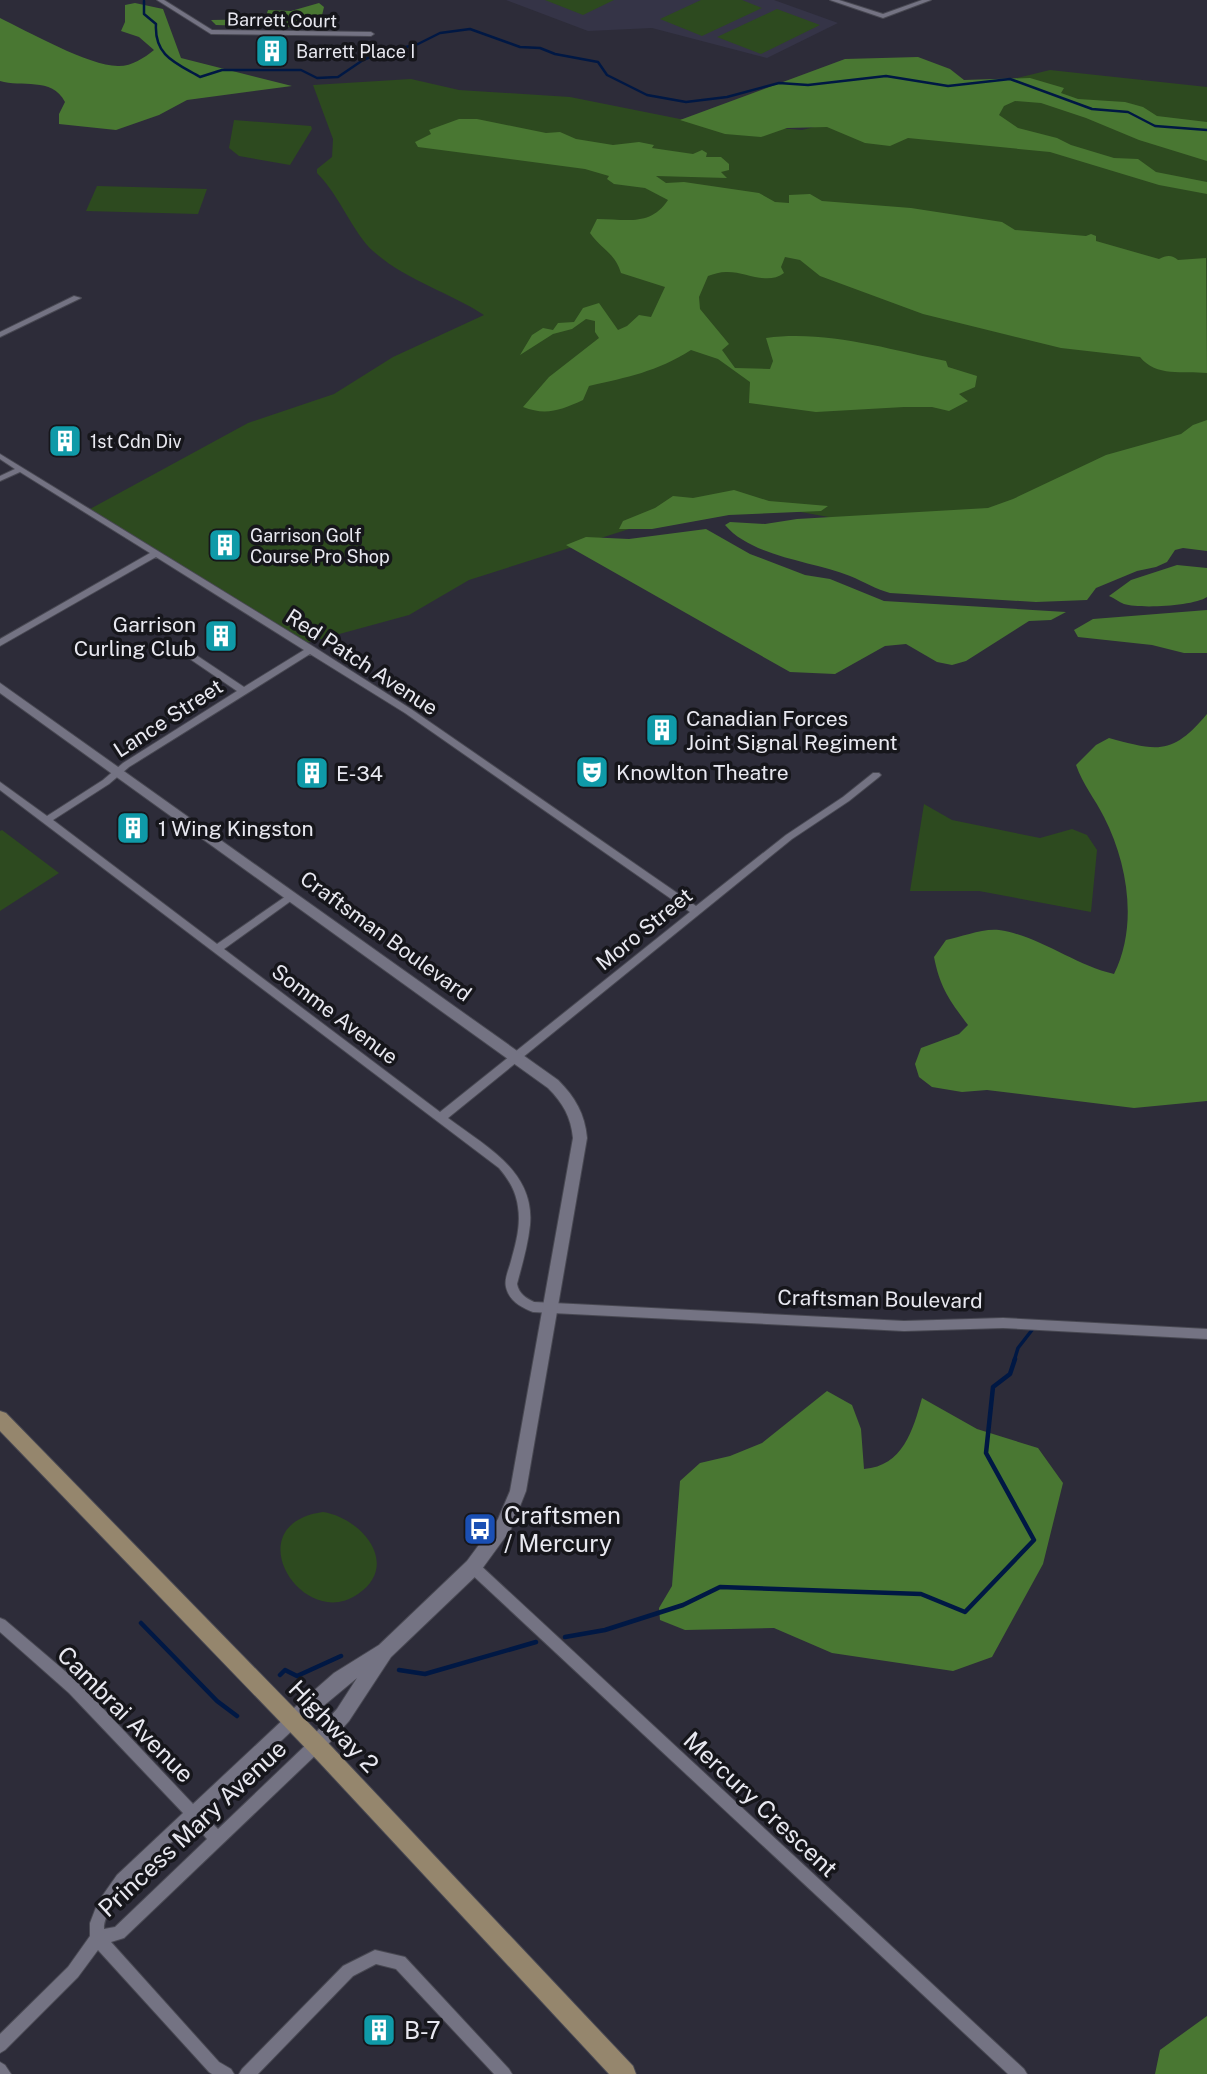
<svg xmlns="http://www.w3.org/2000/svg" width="1207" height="2074" viewBox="0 0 1207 2074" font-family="'Public Sans',sans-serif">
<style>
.built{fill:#353447}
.green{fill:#2d4a1f}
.forest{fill:#497732}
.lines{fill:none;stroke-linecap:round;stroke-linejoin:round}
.stream-far2{stroke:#001844;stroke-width:2.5}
.stream-far1{stroke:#001844;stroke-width:3.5}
.stream{stroke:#001844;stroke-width:4.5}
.minor-casing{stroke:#484852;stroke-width:2}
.tertiary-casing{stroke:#484852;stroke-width:2}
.secondary-casing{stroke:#484852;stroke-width:2}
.minor{fill:#747383;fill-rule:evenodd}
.tertiary{fill:#747383;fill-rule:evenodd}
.secondary{fill:#95866d;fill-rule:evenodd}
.labels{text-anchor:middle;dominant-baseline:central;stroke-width:7;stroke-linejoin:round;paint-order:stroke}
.far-street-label{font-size:18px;fill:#e8e8f0;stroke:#16161b}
.far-poi-label{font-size:18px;fill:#e8e8f0;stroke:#16161b;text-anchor:start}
.poi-label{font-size:21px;fill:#e8e8f0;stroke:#16161b;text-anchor:start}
.street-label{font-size:21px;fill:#e8e8f0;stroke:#16161b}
.near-poi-label{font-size:24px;fill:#e8e8f0;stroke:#16161b;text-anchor:start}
.near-street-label{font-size:24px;fill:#e8e8f0;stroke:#16161b}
</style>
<rect width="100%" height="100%" fill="#2d2c39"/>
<path class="built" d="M506,0H774L838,23L767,58L652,28L588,31Z"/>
<path class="green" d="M545,0H614L583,15Z
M701,0H742L762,8L702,36L660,19Z
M777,9L820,25L761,54L717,37Z
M1050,70L1207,87V437L1014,507L862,523L756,504L648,523L469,580L409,615L299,645L90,509L248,423L334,394L393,357L484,315C449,292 405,280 373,251C353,233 340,196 317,173V169L332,157L333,139L313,85L411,79L459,90L570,97L680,119L802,130Z
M234,120L311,126L312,129L290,165L239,156L229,148Z
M97,186L207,189L198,214L86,211Z
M924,804L952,820L1020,834L1040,838L1072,829L1087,835L1097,850L1091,912L979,891H910Z
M2,830L59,873L0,911V831Z
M323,1512C362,1518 401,1565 358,1594C302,1633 235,1524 323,1512Z"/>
<path class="forest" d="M135,3L163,9L181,58L292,86L187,100L159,115L116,130L59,124V114L65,102C52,76 21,88 0,81V18C27,31 91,67 119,66C132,66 144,58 154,50L139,37L121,31L125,22V5Z
M319,3L324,7L319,28L216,25L211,20L265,19L268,10L291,11Z
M918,57L950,69L964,80L1030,78L1064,88L1061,93L1078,99L1125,102L1143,107L1157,116L1207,122V161L1139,140L1086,118L1041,103L1015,101L1004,106L999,115L1018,128L1057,138L1071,145L1114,158L1138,159L1156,172L1207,182V194L1159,185L1050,152L908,138L890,146L865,143L827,127L787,128L761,137L725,134L680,120L845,59Z
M459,119H477L546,133L560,132L576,139L613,145L639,142L654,145L652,148L693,154L702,150L707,153L706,157H721L729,164V170L721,172L727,178L656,176L666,183L684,182L759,193L775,202L789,203V195L810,194L822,201L911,208L1002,222L1015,230L1086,236L1091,234L1096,236V241L1159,259C1167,255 1172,255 1178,260L1206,258L1207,373C1183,371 1156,377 1140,357L1061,348L923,314L820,276L800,260L785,257L781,267L784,273C767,286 745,271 726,272C720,272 714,274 708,276L699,297L700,309L729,344L722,350L735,368L770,369L773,361L766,338C827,330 886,349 946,361L948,367L977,376L975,387L959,394L968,401L949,411L932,407H904L816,412L749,403L750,382L718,359L691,350C656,372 628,377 589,386L583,400C561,410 546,416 523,407L549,377L599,338L595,332V321L586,319L572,329L553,334L520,355L532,335L543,328L553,330L558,323L574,322L583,308L599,303L618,330L627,326L639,315L651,317L665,287L621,273C615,253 602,250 590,233L597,219C626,219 650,227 668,200L645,188L614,184L607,179L609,176L585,169L418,147L415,142L431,134L429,130Z
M1207,420V551L1183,548L1175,550L1167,562L1156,567L1137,571L1096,588L1087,600L1036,602L890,593C875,589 865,582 850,576C813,561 752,557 725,525L730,522L765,524L797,519L988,508L1013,499L1106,455L1181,434L1193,425Z
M734,490L769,501L828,506L821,511L729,515L652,529H619L623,521L655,508L673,496L693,498Z
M706,529L750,554L805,575L830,579L884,601L1066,612L1051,620L1029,621L966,661L952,665L937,662L906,644L885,646L835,674L790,672L566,545L586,537L629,539Z
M1177,565L1207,568V597C1194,606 1140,609 1124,604C1119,602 1114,598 1109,596L1131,580Z
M1207,610V653H1184L1152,645L1078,637L1074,630L1093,619Z
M1207,714V1101L1134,1108L987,1090L962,1092L932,1087L919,1077L915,1064L921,1048L959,1034L968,1025C950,1001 940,988 934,957L946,940C961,937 983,928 999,930C1040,936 1074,965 1114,974C1138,926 1128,864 1104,817C1095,799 1083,785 1076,765L1096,745L1109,738C1157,751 1172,756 1207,714Z
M827,1391L852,1405L861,1429L864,1469C903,1466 913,1430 922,1398L977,1429L1038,1448L1063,1483L1043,1564L992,1657L953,1671L832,1653L774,1628L685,1630L660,1620L659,1608L672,1586L680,1481L700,1463L730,1456L762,1443Z
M1207,2016V2074H1155L1160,2050Z"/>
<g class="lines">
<path class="stream-far2" d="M144,1V14L156,24C154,56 176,63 200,77L222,70H301L317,78L338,77L363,60L378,54L418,44L440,33L470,29L520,47L540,48L555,54L598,62L607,75L647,95L686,102L727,97L779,83L808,85L886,76L948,86L1010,79L1092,109L1128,112L1155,126L1207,130"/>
<path class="stream-far1" d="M1014,1361L1018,1348L1032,1330"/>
<path class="stream" d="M141,1623L217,1701L237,1716
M565,1637L605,1630L683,1605L720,1587L921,1594L965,1612L1034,1540L986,1453L993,1387L1010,1374L1015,1359
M399,1670L425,1674L536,1642
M280,1675L285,1670L297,1676L341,1656"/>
<defs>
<path id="minor" d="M157,0H164L212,30L371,32L374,34L371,36L211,34Z
M830,0H839L883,14L922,0H931L883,18Z
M74,296L81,298L0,337V332Z
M0,454L314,647L411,709L696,906L786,835L843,797L873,773H879L881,775L879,777L849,801L792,839L448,1118C485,1146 535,1171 530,1225C528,1245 522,1265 517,1284C519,1294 526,1298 534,1302L904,1321L1003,1318L1207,1329V1339L1003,1328L904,1331L533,1312C521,1307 509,1301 506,1287C504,1279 509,1269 511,1261C516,1243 521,1225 518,1207C516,1191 509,1180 499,1168L0,790V782L47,816L103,780L123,763L237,691L187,657V653H193L244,687L304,650L156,557L0,646V639L150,553L20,472L0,481V476L15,469L0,459ZM310,654L405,713L690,912L440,1112L224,949L295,898L297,896L295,894H289L217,944L53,820L109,784L129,767Z
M473,1561L478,1563L1024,2069L1027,2074H1008L468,1571L467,1567L468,1563Z
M0,1618L5,1620L79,1683L193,1804L287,1716L292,1714L297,1716L299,1721L297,1726L203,1814L218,1829L311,1740L316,1738L321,1740L323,1745L321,1750L124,1938L111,1942L219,2062L231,2069L234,2074H212L209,2072L98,1950L78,1977L5,2050L0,2053V2034L68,1967L90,1936V1923L98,1902L117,1875L183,1813L69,1693L0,1632ZM193,1823L207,1839L115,1927L104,1929C104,1897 169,1846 193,1823Z
M375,1950L405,1957L509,2069L512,2074H494L396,1969L376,1964L353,1976L258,2074H239L242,2069L343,1966Z
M0,2062L5,2065L11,2074H0Z"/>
<path id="tertiary" d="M0,683L558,1080C575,1097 585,1114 587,1138L526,1491L511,1529L479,1573L391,1657L349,1721L322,1751L316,1754L310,1751L307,1745L310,1739L337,1709L357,1678L298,1727L292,1730L286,1727L283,1721L286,1715L334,1673L379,1645L467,1561L498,1519L510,1491L573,1138C571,1117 563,1103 548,1088L0,693Z"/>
<path id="secondary" d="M0,1411L6,1413L332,1747L633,2066L636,2074H609L318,1761L0,1431Z"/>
</defs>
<use href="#minor" class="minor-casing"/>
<use href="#tertiary" class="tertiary-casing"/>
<use href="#secondary" class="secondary-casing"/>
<use href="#minor" class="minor"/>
<use href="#tertiary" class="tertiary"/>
<use href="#secondary" class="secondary"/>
</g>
<defs>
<symbol id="building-square" viewBox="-11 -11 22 22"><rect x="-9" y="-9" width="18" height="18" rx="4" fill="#0f9aa8" stroke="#16161b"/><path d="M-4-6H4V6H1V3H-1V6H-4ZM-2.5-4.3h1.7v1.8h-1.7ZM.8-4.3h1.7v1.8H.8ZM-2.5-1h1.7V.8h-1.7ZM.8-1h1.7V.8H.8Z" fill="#fff"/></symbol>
<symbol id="theatre-square" viewBox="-11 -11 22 22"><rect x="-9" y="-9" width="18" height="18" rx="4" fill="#0f9aa8" stroke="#16161b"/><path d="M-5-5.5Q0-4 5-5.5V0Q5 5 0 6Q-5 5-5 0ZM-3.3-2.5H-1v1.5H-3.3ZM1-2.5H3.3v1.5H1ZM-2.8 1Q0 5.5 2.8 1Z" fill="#fff"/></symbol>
<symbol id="bus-square" viewBox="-11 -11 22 22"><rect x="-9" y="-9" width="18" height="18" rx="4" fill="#1a4fb4" stroke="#16161b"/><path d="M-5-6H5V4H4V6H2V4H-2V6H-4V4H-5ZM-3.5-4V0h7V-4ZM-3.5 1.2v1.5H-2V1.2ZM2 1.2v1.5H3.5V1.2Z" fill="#fff"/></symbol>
</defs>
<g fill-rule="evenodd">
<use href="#building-square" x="253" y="32" width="38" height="38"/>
<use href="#building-square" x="46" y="422" width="38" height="38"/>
<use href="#building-square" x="206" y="526" width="38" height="38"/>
<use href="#building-square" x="202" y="617" width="38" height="38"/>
<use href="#building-square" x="643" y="711" width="38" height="38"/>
<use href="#theatre-square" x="573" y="753" width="38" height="38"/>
<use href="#building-square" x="293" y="754" width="38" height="38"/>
<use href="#building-square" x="114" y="809" width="38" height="38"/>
<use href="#bus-square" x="461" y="1510" width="38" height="38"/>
<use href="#building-square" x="360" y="2011" width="38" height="38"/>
</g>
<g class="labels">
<g class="far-street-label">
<text transform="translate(282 20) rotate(1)">Barrett Court</text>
</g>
<g class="far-poi-label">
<text x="296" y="51">Barrett Place I</text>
<text x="90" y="441">1st Cdn Div</text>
<text x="250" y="535">Garrison Golf<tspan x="250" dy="21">Course Pro Shop</tspan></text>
</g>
<g class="poi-label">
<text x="196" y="624" text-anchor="end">Garrison<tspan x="196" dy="24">Curling Club</tspan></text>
<text x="686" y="718">Canadian Forces<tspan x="686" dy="24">Joint Signal Regiment</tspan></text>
<text x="616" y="772">Knowlton Theatre</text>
<text x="336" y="773">E-34</text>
<text x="158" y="828">1 Wing Kingston</text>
</g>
<g class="street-label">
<text transform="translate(362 662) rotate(33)">Red Patch Avenue</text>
<text transform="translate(168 718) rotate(-33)">Lance Street</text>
<text transform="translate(644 929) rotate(-39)">Moro Street</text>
<text transform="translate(386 936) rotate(36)">Craftsman Boulevard</text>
<text transform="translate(335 1014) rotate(37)">Somme Avenue</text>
<text transform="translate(880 1299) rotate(1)">Craftsman Boulevard</text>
</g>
<g class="near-poi-label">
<text x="504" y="1515">Craftsmen<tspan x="504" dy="28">/ Mercury</tspan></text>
<text x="404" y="2030">B-7</text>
</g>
<g class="near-street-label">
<text transform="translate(126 1714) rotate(45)">Cambrai Avenue</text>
<text transform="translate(334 1726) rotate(46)">Highway 2</text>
<text transform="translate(761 1804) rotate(43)">Mercury Crescent</text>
<text transform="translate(192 1828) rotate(-43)">Princess Mary Avenue</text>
</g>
</g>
</svg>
